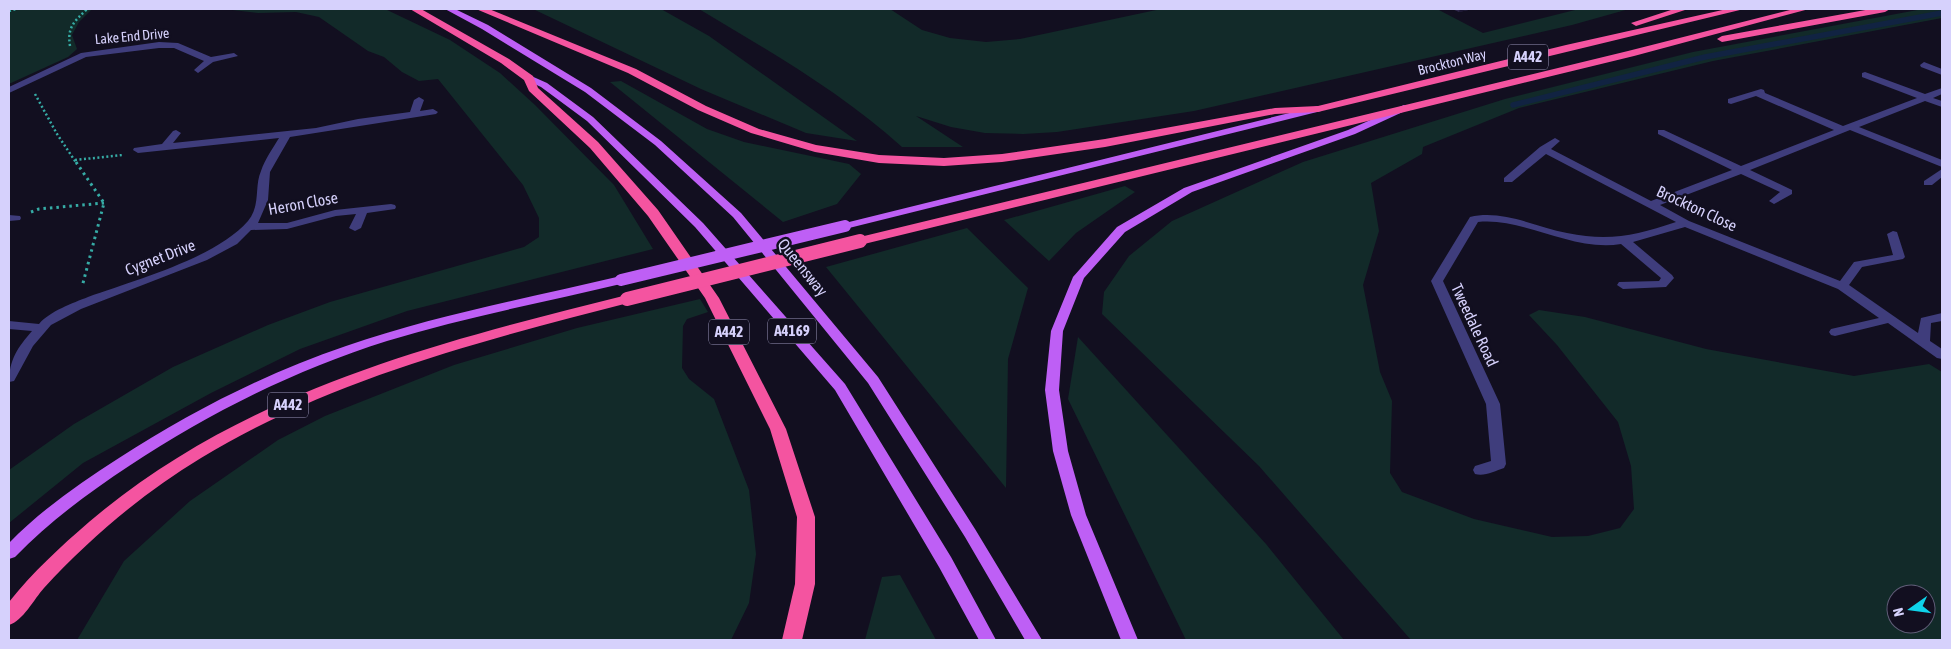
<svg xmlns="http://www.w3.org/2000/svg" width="1951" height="649" font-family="'Asap Condensed',sans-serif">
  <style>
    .green { fill: #122a29; fill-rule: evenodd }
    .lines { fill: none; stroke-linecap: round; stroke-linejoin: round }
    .stream { stroke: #112342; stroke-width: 5.5 }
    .path-far1 { stroke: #36aba5; stroke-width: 2.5; stroke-dasharray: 2 2.5; stroke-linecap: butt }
    .path { stroke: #36aba5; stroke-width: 3; stroke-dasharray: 2.5 4; stroke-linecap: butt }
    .minor { fill: #3f3d7c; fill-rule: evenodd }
    .major { fill: #be5ff5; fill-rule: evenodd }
    .highway { fill: #f454a0; fill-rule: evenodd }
    .major-bridge { stroke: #be5ff5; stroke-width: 12 }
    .highway-bridge { stroke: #f454a0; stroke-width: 14 }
    .wall { fill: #30294d }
    .shaded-wall { fill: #1c1733 }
    .labels { text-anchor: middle; stroke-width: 5; stroke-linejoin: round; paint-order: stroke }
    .far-street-label { font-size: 14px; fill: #d6d1fc; stroke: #120f20 }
    .shield { fill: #120f20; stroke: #9b97ba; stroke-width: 1 }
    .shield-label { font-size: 15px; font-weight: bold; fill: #d6d1fc }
    .street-label { font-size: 16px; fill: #d6d1fc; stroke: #120f20 }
  </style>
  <rect width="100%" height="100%" fill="#120f20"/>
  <!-- green -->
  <g class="green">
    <polygon points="9,9 92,9 79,22 72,35 77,49 68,57 11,83 9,83"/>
    <polygon points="224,9 385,9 450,40 500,73 535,105 614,185 653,249 407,311 300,349 211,393 83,463 9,523 9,470 74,424 173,367 268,325 330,302 524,247 539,237 539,218 523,185 438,79 419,81 402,72 384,57 368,51 319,17 296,12 258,13"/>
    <polygon points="533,9 661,9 709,36 857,141 806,133 701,89"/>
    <path d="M699,9H890L922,30L950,38L986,42L1020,39L1161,9H1437L1483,33L1579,9H1629L1572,25L1194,111L1057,132L1023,134L985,133L951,127L916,116L963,147H902C841,92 769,51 699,9Z"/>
    <path d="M1923,9H1942V18L1713,61L1519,108L1423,147L1422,154L1371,183L1379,231L1363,285L1380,372L1392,401L1390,473L1402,492L1474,519L1552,537L1588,536L1620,528L1634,509L1631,466L1618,422L1557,345L1529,315L1539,310L1585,317L1706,349L1854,376L1929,364L1942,372V640H1411L1259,466L1102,314L1104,292L1129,256L1172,221L1303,162L1505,99L1693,52ZM1896,594H1926V624H1896Z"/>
    <polygon points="621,81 707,129 744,142 849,164 861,174 837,204 783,222 610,82"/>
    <polygon points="1125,186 1135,192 1076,233 1049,261 1004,220"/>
    <polygon points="967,228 1028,288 1008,359 1006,488 826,267"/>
    <polygon points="700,299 708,312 687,319 683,326 682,368 689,379 714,399 749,490 756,554 749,603 731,640 77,640 124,561 190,501 278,440 325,416 454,365 577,328"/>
    <polygon points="1078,337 1266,544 1344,640 1186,640 1068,399"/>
    <polygon points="900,575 936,640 865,640 882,577"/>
  </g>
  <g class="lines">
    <!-- stream -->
    <polyline class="stream" points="1513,105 1705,57 1942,13"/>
    <!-- path-far1 -->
    <g class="path-far1">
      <polyline points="9,11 16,9"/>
      <path d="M70,46C67,27 74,22 87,9"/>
      <polyline points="35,94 57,134 77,164"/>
      <polyline points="75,160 123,155"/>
    </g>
    <!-- path -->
    <g class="path">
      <polyline points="76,162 104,203 82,287"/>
      <polyline points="31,212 39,209 104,203"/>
    </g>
    <!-- minor -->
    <g class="minor">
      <polygon points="159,42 178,43 211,57 234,53 238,56 213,62 198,73 194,70 204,61 174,48 159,48 86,57 9,93 9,87 81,53"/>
      <polygon points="1924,62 1942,69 1942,75 1921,67 1920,65"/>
      <path d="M1865,72L1925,94L1942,88V94L1933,98L1942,101V107L1925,101L1859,127L1942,160V167L1850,130L1750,170L1792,190V194L1774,204L1769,201L1780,192L1741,174L1660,205L1689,221L1840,281L1854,262L1893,255L1887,234L1893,231L1897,232L1905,257L1903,259L1862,267L1849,285L1918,333L1921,318L1942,313V321L1931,323L1930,341L1942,349V359L1937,358L1888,323L1835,336L1831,335L1829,332L1831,329L1879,318L1838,289L1685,227L1633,242L1672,275L1674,278L1666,287L1623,289L1617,285L1619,282L1659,281L1661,278L1621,244C1572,252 1523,217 1478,222L1443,281L1500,404L1506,464L1504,468C1495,471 1484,477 1475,474L1473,470L1475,466L1491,461L1486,404L1431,281L1470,217C1502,209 1536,227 1567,233C1610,242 1636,235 1676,222L1546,154L1512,182H1504V178L1540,147L1555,138L1560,141L1551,149L1651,201L1732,170L1658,134V130H1664L1741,166L1834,130L1756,96L1731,104L1728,103V99L1761,89L1764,90L1765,93L1843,126L1917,98L1862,77V73Z"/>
      <path d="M419,97L424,100L420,111L433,109L438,112L436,114L290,137L270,172L268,200L258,223H287L335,210L391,204L395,205L396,207L395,209L367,213L361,228L355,231L349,228L356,214L336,216L287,229L251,230L237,244L207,260L81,309L51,325L33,346L14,381L9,382C9,360 18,347 32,331L9,329V321L39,324C50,311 73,303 88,297C135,280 216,258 248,221C261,205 254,187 261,171C265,159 273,148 279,138L138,153L133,150L134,148L162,144L173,131L176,130L181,133L173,143L316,128L358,119L410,112L414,100Z"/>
      <polygon points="1942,169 1942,177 1932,185 1924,185 1924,181"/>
      <polygon points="9,215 20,216 21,218 20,220 9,221"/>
    </g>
    <!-- major -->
    <g class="major">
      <polygon points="445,9 455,9 488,25 591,88 661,141 741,213 878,377 975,529 1042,640 1025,640 965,537 868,383 733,217 655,145 585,92 482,29"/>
      <polygon points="529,75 547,83 593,117 703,223 845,384 951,557 996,640 979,640 939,567 835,390 695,227 587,121 541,87 526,80 526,76"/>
      <polygon points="1404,105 1409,108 1407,110 1355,134 1192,192 1125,232 1084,278 1063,331 1059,390 1068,451 1086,515 1138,640 1121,640 1071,515 1053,451 1045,390 1051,331 1073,277 1117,227 1184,188 1348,130"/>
      <polygon points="1318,106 1321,107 1321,111 845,229 839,226 841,224"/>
      <path d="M621,276L625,277L627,280L625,283C546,302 465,317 387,341C295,370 209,413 129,466C88,493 49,522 15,557L9,559V543C41,510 80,483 119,458C190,412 266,373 346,346C436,315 529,298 621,276Z"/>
    </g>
    <!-- highway -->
    <g class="highway">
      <polygon points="410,9 421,9 509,59 533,76 538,88 598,142 658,210 719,298 786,429 815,517 815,584 802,640 782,640 795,584 797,517 770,429 705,298 648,216 590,148 529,91 524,80 501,63"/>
      <polygon points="476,9 489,9 636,69 706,106 759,129 816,145 879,155 944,158 1002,154 1105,139 1275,108 1318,106 1566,45 1727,9 1744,9 1318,112 1275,114 1105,147 1002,162 944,166 879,163 815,152 751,133 698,110 628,73"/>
      <polygon points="1674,9 1688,9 1636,26 1631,23"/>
      <polygon points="1794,9 1809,9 1634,56 860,245 853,241 860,237 1628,51"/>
      <polygon points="1871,9 1890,9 1885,12 1722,42 1717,39 1722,36"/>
      <path d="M627,295L634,299L632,302C484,340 333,378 201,458C143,493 90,538 44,588C34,599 23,621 9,625V602C33,572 60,547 89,522C243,391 435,343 627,295Z"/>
    </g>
    <!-- major-bridge -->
    <polyline class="major-bridge" points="621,280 845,226"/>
    <!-- highway-bridge -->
    <polyline class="highway-bridge" points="627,299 860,241"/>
  </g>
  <!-- wall -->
  <polygon class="wall" points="1452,9 1473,9 1459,12"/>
  <!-- shaded-wall -->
  <polygon class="shaded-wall" points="1460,9 1473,9 1459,12"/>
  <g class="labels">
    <!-- far-street labels -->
    <g class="far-street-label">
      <text transform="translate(132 36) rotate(-5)" y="5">Lake End Drive</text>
      <text transform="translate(1452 62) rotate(-14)" y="5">Brockton Way</text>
    </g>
    <!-- shield labels -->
    <g class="shield">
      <rect x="1508" y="44.5" width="40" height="25" rx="4"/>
      <rect x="768" y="318.5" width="48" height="25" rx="4"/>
      <rect x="709" y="319.5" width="40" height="25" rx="4"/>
      <rect x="268" y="392.5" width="40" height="25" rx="4"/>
    </g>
    <g class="shield-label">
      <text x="1528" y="62">A442</text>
      <text x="792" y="336">A4169</text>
      <text x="729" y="337">A442</text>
      <text x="288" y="410">A442</text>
    </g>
    <!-- street labels -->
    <g class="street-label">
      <text transform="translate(303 203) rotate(-10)" y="6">Heron Close</text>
      <text transform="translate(1697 208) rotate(25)" y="6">Brockton Close</text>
      <text transform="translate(160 257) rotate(-21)" y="6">Cygnet Drive</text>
      <text transform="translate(803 267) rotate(51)" y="6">Queensway</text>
      <text transform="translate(1475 325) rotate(65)" y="6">Tweedale Road</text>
    </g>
  </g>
  <!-- border -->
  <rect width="1951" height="649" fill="none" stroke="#d6d1fc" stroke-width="20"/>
  <!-- north arrow -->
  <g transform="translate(1911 609) rotate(256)"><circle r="24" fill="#120f20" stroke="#605d78"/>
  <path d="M0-4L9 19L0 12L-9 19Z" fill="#0fd3ea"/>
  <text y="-8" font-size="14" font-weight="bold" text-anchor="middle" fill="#d6d1fc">N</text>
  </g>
</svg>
